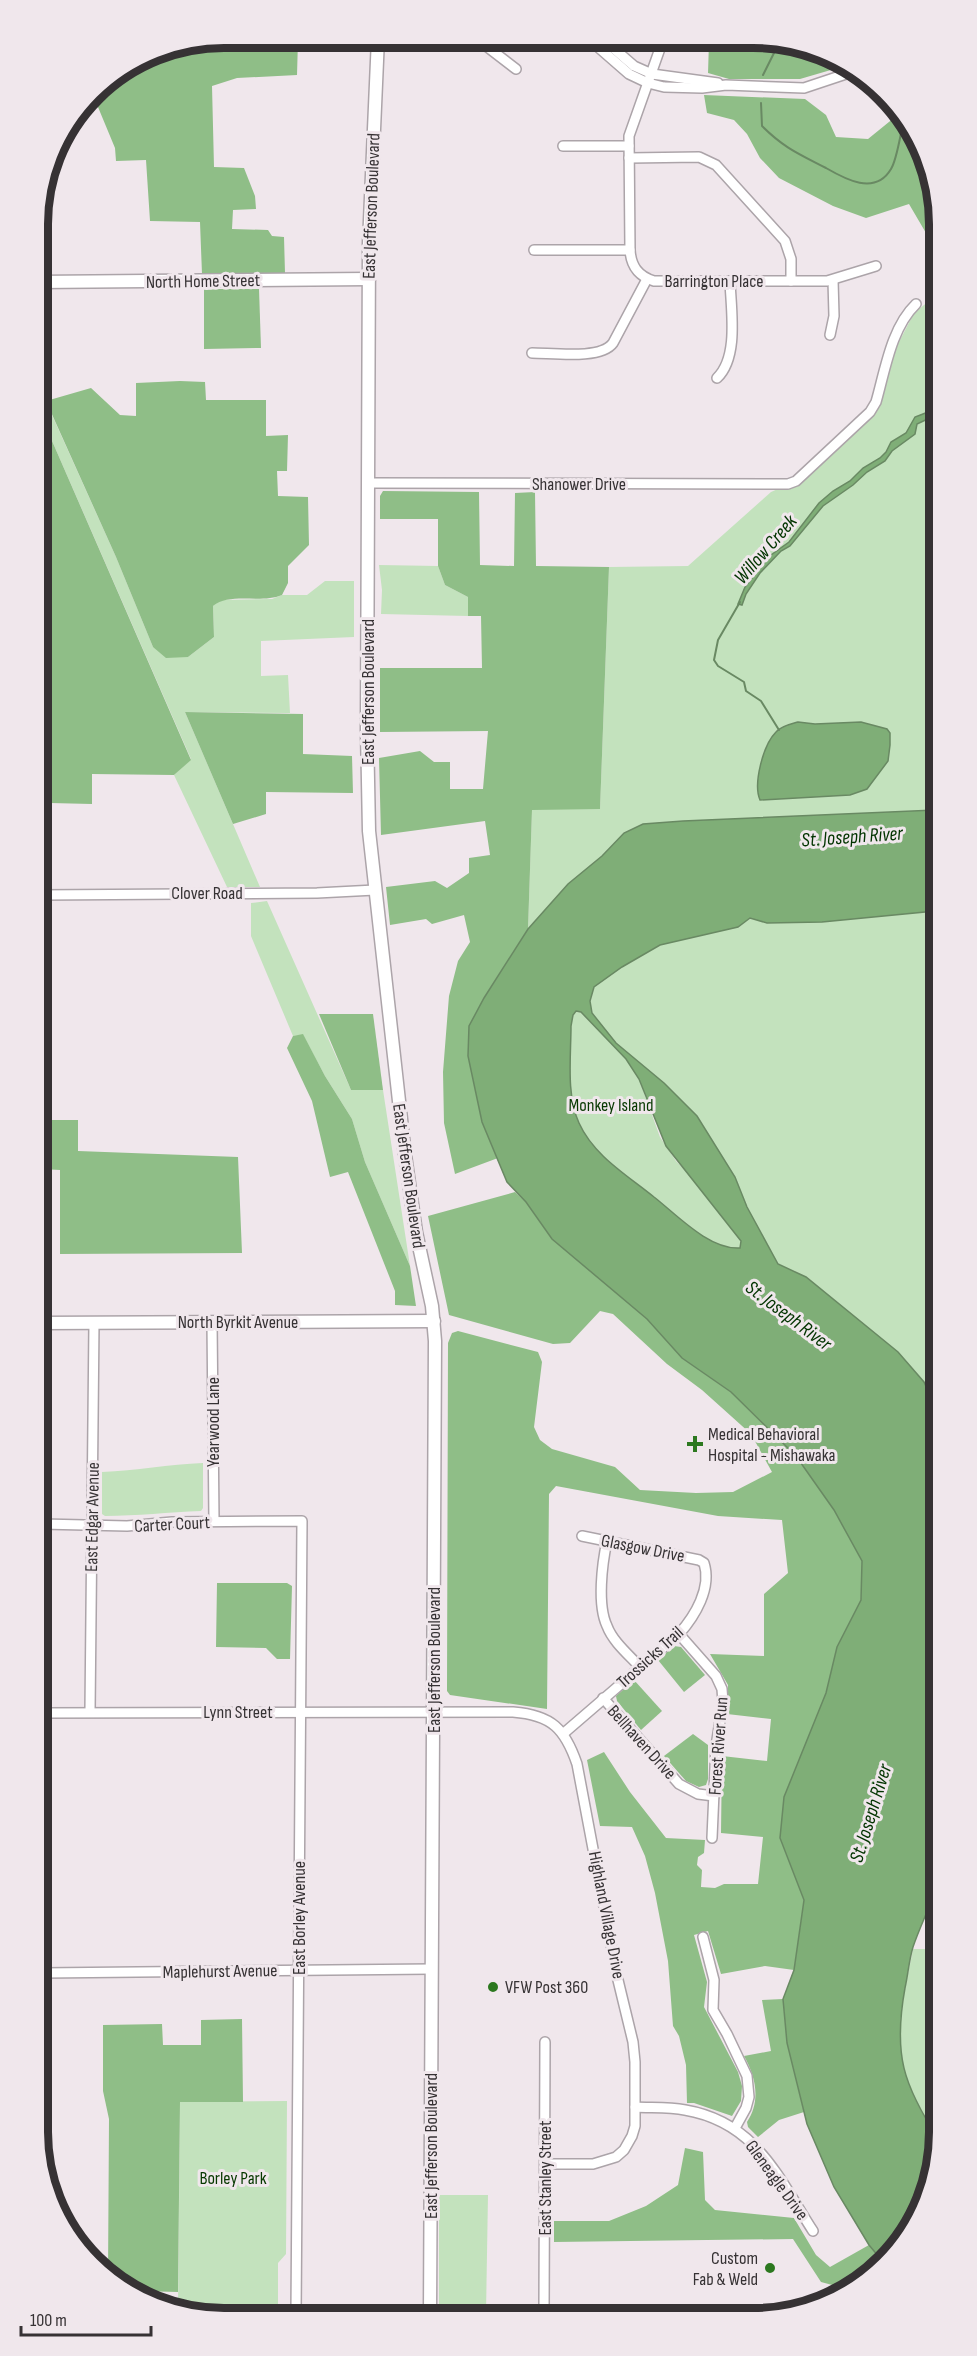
<svg xmlns="http://www.w3.org/2000/svg" width="977" height="2356" font-family="'Sofia Sans Condensed',sans-serif">
  <style>
    .green { fill: #c3e2bd }
    .forest { fill: #8fbe87 }
    .water { fill: #7fae77; stroke: #698963; stroke-width: 1.5; fill-rule: evenodd }
    .lines { fill: none; stroke-linecap: round; stroke-linejoin: round }
    .stream { stroke: #698963; stroke-width: 2 }
    .street-casing { stroke: #aca4a9; stroke-width: 12 }
    .secondary-casing { stroke: #aca4a9; stroke-width: 15 }
    .street { stroke: #fff; stroke-width: 9 }
    .secondary { stroke: #fff; stroke-width: 12 }
    .poi-dot { fill: #2c781f; stroke: #f0e7ec; stroke-width: 2 }
    .labels { text-anchor: middle; stroke-width: 6; stroke-linejoin: round; paint-order: stroke }
    .street-label { font-size: 18px; fill: #363234; stroke: #f0e7ec }
    .park-label { font-size: 18px; fill: #073900; stroke: #f0e7ec }
    .poi-label { font-size: 18px; fill: #363234; stroke: #f0e7ec; text-anchor: start }
    .water-label { font-size: 20px; font-style: italic; fill: #023400; stroke: #f0e7ec }
    .rim { fill: none; stroke: #363234; stroke-width: 8 }
  </style>
  <rect width="100%" height="100%" fill="#f0e7ec"/>
  <!-- green -->
  <g class="green">
    <polygon points="934,297 935,810 683,821 624,833 602,856 568,884 528,929 532,809 600,809 609,567 688,566 771,492 796,481 866,417 887,365 914,313"/>
    <polygon points="38,384 116,557 153,647 188,657 214,637 213,606 220,600 272,599 282,595 307,595 325,581 354,581 354,637 261,641 261,676 288,675 290,713 185,712 260,887 227,887 174,775 191,759 39,411"/>
    <polygon points="379,565 438,566 445,585 468,597 468,616 381,614 382,590"/>
    <polygon points="267,901 351,1090 383,1090 410,1266 365,1162 352,1119 325,1076 303,1035 293,1036 251,936 251,903"/>
    <polygon points="935,911 937,1411 924,1382 898,1352 778,1264 747,1207 735,1177 697,1116 664,1083 616,1043 592,1013 590,1001 593,987 622,967 660,945 738,927 750,918 767,923 822,922"/>
    <path d="M576,1011L581,1012L626,1059L639,1079L660,1137L676,1161L688,1173L741,1241L740,1248C709,1250 676,1215 654,1197C627,1175 594,1156 579,1123C566,1095 571,1056 571,1026L573,1015Z"/>
    <path d="M203,1463V1508L201,1511C169,1512 137,1516 105,1516L102,1514V1472C136,1471 169,1464 203,1463Z"/>
    <path d="M913,1949H939V2140C927,2120 913,2101 906,2078C892,2036 905,1991 913,1949Z"/>
    <polygon points="287,2101 286,2254 278,2263 278,2305 286,2315 188,2315 178,2310 180,2102"/>
    <polygon points="439,2195 488,2195 486,2314 439,2314"/>
  </g>
  <!-- forest -->
  <g class="forest">
    <path d="M224,38H297L298,40L297,75L237,78L212,86L214,167L244,168L255,196L256,209L233,210L232,229L268,230L272,236L284,237L285,273L202,274L200,222L150,221L146,160L116,161L115,148L93,95C103,81 138,57 154,51C171,45 192,48 210,48V40Z"/>
    <polygon points="709,41 789,41 841,67 800,79 729,79 708,73"/>
    <polygon points="704,95 805,99 826,115 836,137 868,139 900,113 914,131 933,176 933,245 909,204 866,218 833,206 779,178 760,158 747,134 734,120 707,113"/>
    <polygon points="204,289 259,289 261,348 204,349"/>
    <path d="M180,381L205,382L206,400H266V436L288,435L287,471H277L278,496L308,497L309,545L288,566V583L282,595C261,604 230,592 213,606L214,637L188,657L166,658L153,647L116,557L46,401L91,388L120,415L136,416V383Z"/>
    <polygon points="39,411 191,760 174,775 92,774 92,804 50,803 50,768 40,768"/>
    <polygon points="383,491 479,492 480,565 514,566 515,493 535,492 536,566 609,567 600,809 532,810 528,929 484,998 468,1056 482,1122 498,1158 455,1174 444,1123 443,1072 449,996 458,961 470,942 464,915 432,924 426,919 390,925 386,887 435,881 447,888 469,873 469,858 490,855 485,821 381,835 379,758 420,751 434,762 450,762 450,789 483,789 488,731 380,732 380,668 482,668 481,616 468,616 468,597 445,585 438,566 438,519 380,519 380,496"/>
    <polygon points="185,712 303,714 303,754 352,756 353,793 266,792 266,814 233,824"/>
    <polygon points="319,1014 373,1014 383,1090 351,1090"/>
    <polygon points="303,1034 325,1076 352,1119 365,1162 410,1266 416,1306 395,1305 395,1291 348,1172 330,1177 312,1101 287,1048 293,1036"/>
    <polygon points="41,1120 78,1120 78,1151 238,1157 242,1253 60,1254 60,1170 41,1169"/>
    <polygon points="515,1192 526,1202 552,1239 647,1319 682,1358 731,1392 796,1456 834,1510 862,1561 861,1600 837,1647 826,1693 780,1838 804,1900 794,1970 765,1966 721,1974 708,1931 694,1935 707,1982 704,2007 738,2072 742,2086 741,2101 732,2116 694,2103 687,2103 686,2065 679,2036 673,2026 668,1961 655,1893 645,1856 632,1827 600,1826 587,1760 604,1752 630,1792 666,1838 705,1840 704,1853 698,1857 697,1865 702,1870 701,1887 715,1888 724,1884 758,1884 763,1837 721,1833 722,1756 767,1761 771,1719 727,1714 728,1685 710,1654 764,1656 764,1594 788,1573 782,1520 718,1516 556,1486 549,1494 547,1709 450,1695 447,1691 448,1343 452,1333 458,1331 538,1352 542,1362 534,1427 540,1440 552,1449 615,1467 640,1490 696,1493 733,1492 772,1472 751,1434 702,1390 667,1364 613,1314 600,1311 570,1343 553,1344 449,1315 428,1216"/>
    <polygon points="217,1583 287,1583 292,1586 290,1659 277,1659 266,1648 216,1647"/>
    <polygon points="674,1646 681,1647 705,1675 684,1692 658,1660"/>
    <polygon points="634,1680 662,1711 641,1730 617,1701 616,1696"/>
    <polygon points="693,1734 708,1745 708,1779 706,1785 699,1787 686,1781 664,1756"/>
    <path d="M783,1999L787,2043L804,2112L779,2120L758,2137L748,2127L747,2122C761,2101 756,2077 744,2056L771,2051L762,2000Z"/>
    <polygon points="242,2019 243,2102 180,2102 178,2292 140,2291 108,2276 109,2119 103,2091 103,2025 162,2024 163,2045 201,2045 201,2020"/>
    <polygon points="685,2148 703,2152 705,2200 715,2210 794,2218 816,2255 830,2267 869,2245 884,2263 851,2290 821,2282 793,2239 554,2242 554,2221 609,2221 646,2206 678,2185"/>
  </g>
  <!-- water -->
  <g class="water">
    <polygon points="934,407 934,416 917,424 915,434 892,451 885,461 867,472 853,485 823,506 790,546 781,551 760,573 746,594 742,605 738,604 745,587 757,571 771,555 789,542 819,503 833,491 850,481 863,468 880,458 886,452 891,442 906,433 915,417 928,412"/>
    <path d="M798,722L815,724L861,722L887,729L890,733V745L888,761L867,789L850,795L760,800C753,784 763,745 776,732C781,726 791,724 798,722Z"/>
    <path d="M935,810V911L822,922L767,923L750,918L738,927L660,945L622,967L594,987L590,1001L592,1013L616,1043L664,1083L697,1116L735,1177L747,1207L778,1264L806,1277L898,1352L924,1382L937,1411L938,1883C931,1905 920,1926 913,1947C909,1960 908,1975 905,1988C893,2054 903,2085 939,2140V2144L925,2203L893,2255L884,2263L869,2245L834,2187L807,2124L787,2043L783,1999L794,1970L804,1900L780,1838L784,1797L826,1693L837,1647L861,1600L862,1561L834,1510L796,1456L731,1392L682,1358L647,1319L552,1239L526,1202L507,1182L482,1122L468,1056L469,1026L484,998L528,929L568,884L602,856L624,833L643,824L683,821ZM576,1011L581,1012L626,1059L639,1079L666,1146L741,1241L740,1248C709,1250 676,1214 654,1197C627,1175 594,1156 579,1123C566,1095 571,1056 571,1026L573,1015Z"/>
  </g>
  <g class="lines">
    <!-- stream -->
    <g class="stream">
      <polyline points="763,75 780,41"/>
      <path d="M761,103L762,126C784,148 799,154 826,168C845,179 875,196 891,169C897,159 900,136 903,124H909"/>
      <polyline points="740,602 718,640 714,660 718,666 744,682 746,691 761,701 779,730"/>
    </g>
    <!-- street casing -->
    <g class="street-casing">
      <g id="street">
        <polyline points="477,39 516,69"/>
        <polyline points="590,40 629,74 648,83 664,87 702,88 726,85 804,88 852,72"/>
        <polyline points="604,40 634,66 652,74 718,83"/>
        <path d="M663,40L629,136L630,250C631,266 638,276 654,281H827L876,266"/>
        <polyline points="563,146 629,146"/>
        <polyline points="629,158 699,157 716,165 785,241 791,259 791,281"/>
        <polyline points="534,250 630,250"/>
        <polyline points="830,335 834,316 833,280"/>
        <path d="M532,353C552,353 601,360 613,343L647,279"/>
        <path d="M717,378C739,357 731,310 730,281"/>
        <path d="M369,483L788,484L796,481L870,412L876,402C885,371 891,328 916,304"/>
        <polyline points="40,895 317,893 375,890"/>
        <polyline points="212,1322 214,1521"/>
        <polyline points="42,1524 127,1526 172,1522 302,1521 296,2314"/>
        <path d="M607,1541C602,1564 597,1605 607,1626C613,1642 629,1655 640,1667"/>
        <polyline points="679,1634 716,1676 722,1689 723,1702 716,1746 712,1838"/>
        <polyline points="603,1698 679,1784 698,1794 714,1796"/>
        <polyline points="90,1712 94,1322"/>
        <path d="M42,1713L513,1712C552,1715 565,1729 577,1764L617,1976L633,2042L635,2062V2126L632,2136L624,2150L616,2157L593,2164H545"/>
        <path d="M564,1733L679,1634C695,1616 712,1588 704,1563L699,1560L582,1536"/>
        <polyline points="703,1937 714,1980 713,2010 727,2034 747,2076 749,2097 746,2108 735,2128"/>
        <polyline points="43,1973 432,1969"/>
        <path d="M635,2107C651,2108 669,2107 685,2110C756,2122 778,2177 813,2231"/>
        <polyline points="544,2313 545,2042"/>
      </g>
    </g>
    <!-- secondary casing -->
    <g class="secondary-casing">
      <g id="secondary">
        <polyline points="378,38 369,243 367,731 369,831 405,1155 416,1232 432,1306 435,1341 430,2314"/>
        <polyline points="38,282 369,279"/>
        <polyline points="41,1323 434,1321"/>
      </g>
    </g>
    <!-- street -->
    <use href="#street" class="street"/>
    <!-- secondary -->
    <use href="#secondary" class="secondary"/>
  </g>
  <!-- markers -->
  <g class="poi-dot">
    <path d="M692 1435h6v6h6v6h-6v6h-6v-6h-6v-6h6z"/>
    <circle cx="493" cy="1987" r="6"/>
    <circle cx="770" cy="2268" r="6"/>
  </g>
  <g class="labels">
    <!-- street labels -->
    <g class="street-label">
      <text transform="translate(371 206) rotate(-88)" y="6">East Jefferson Boulevard</text>
      <text transform="translate(203 281) rotate(-1)" y="6">North Home Street</text>
      <text x="714" y="287">Barrington Place</text>
      <text x="579" y="490">Shanower Drive</text>
      <text transform="translate(368 692) rotate(-90)" y="6">East Jefferson Boulevard</text>
      <text x="207" y="899">Clover Road</text>
      <text transform="translate(409 1176) rotate(82)" y="6">East Jefferson Boulevard</text>
      <text x="238" y="1328">North Byrkit Avenue</text>
      <text transform="translate(213 1422) rotate(-90)" y="6">Yearwood Lane</text>
      <text transform="translate(92 1517) rotate(-89)" y="6">East Edgar Avenue</text>
      <text transform="translate(172 1524) rotate(-3)" y="6">Carter Court</text>
      <text transform="translate(643 1548) rotate(11)" y="6">Glasgow Drive</text>
      <text transform="translate(650 1657) rotate(-42)" y="6">Trossicks Trail</text>
      <text transform="translate(434 1660) rotate(-90)" y="6">East Jefferson Boulevard</text>
      <text x="238" y="1718">Lynn Street</text>
      <text transform="translate(642 1742) rotate(48)" y="6">Bellhaven Drive</text>
      <text transform="translate(718 1746) rotate(-86)" y="6">Forest River Run</text>
      <text transform="translate(607 1915) rotate(79)" y="6">Highland Village Drive</text>
      <text transform="translate(299 1918) rotate(-90)" y="6">East Borley Avenue</text>
      <text transform="translate(220 1971) rotate(-1)" y="6">Maplehurst Avenue</text>
      <text transform="translate(431 2146) rotate(-90)" y="6">East Jefferson Boulevard</text>
      <text transform="translate(545 2178) rotate(-90)" y="6">East Stanley Street</text>
      <text transform="translate(777 2180) rotate(54)" y="6">Gleneagle Drive</text>
    </g>
    <!-- park labels -->
    <g class="park-label">
      <text x="611" y="1111">Monkey Island</text>
      <text x="233" y="2184">Borley Park</text>
    </g>
    <!-- poi labels -->
    <g class="poi-label">
      <text x="708" y="1440">Medical Behavioral<tspan x="708" dy="21">Hospital - Mishawaka</tspan></text>
      <text x="505" y="1993">VFW Post 360</text>
      <text x="758" y="2264" text-anchor="end">Custom<tspan x="758" dy="21">Fab &amp; Weld</tspan></text>
    </g>
    <!-- water labels -->
    <g class="water-label">
      <text transform="translate(765 549) rotate(-49)" y="7">Willow Creek</text>
      <text transform="translate(852 836) rotate(-4)" y="7">St. Joseph River</text>
      <text transform="translate(789 1315) rotate(37)" y="7">St. Joseph River</text>
      <text transform="translate(870 1813) rotate(-73)" y="7">St. Joseph River</text>
    </g>
  </g>
  <!-- crop -->
  <path d="M0 0H977V2356H0ZM224 48H753A176 176 0 0 1 929 224V2132A176 176 0 0 1 753 2308H224A176 176 0 0 1 48 2132V224A176 176 0 0 1 224 48Z" fill="#f0e7ec" fill-rule="evenodd"/>
  <path class="rim" d="M224 48H753A176 176 0 0 1 929 224V2132A176 176 0 0 1 753 2308H224A176 176 0 0 1 48 2132V224A176 176 0 0 1 224 48Z"/>
  <!-- scale -->
  <path d="M21 2326v9h130v-9" fill="none" stroke="#363234" stroke-width="3"/>
  <text x="30" y="2326" font-size="18" fill="#363234" stroke="#f0e7ec" stroke-width="4.5" paint-order="stroke">100 m</text>
</svg>
